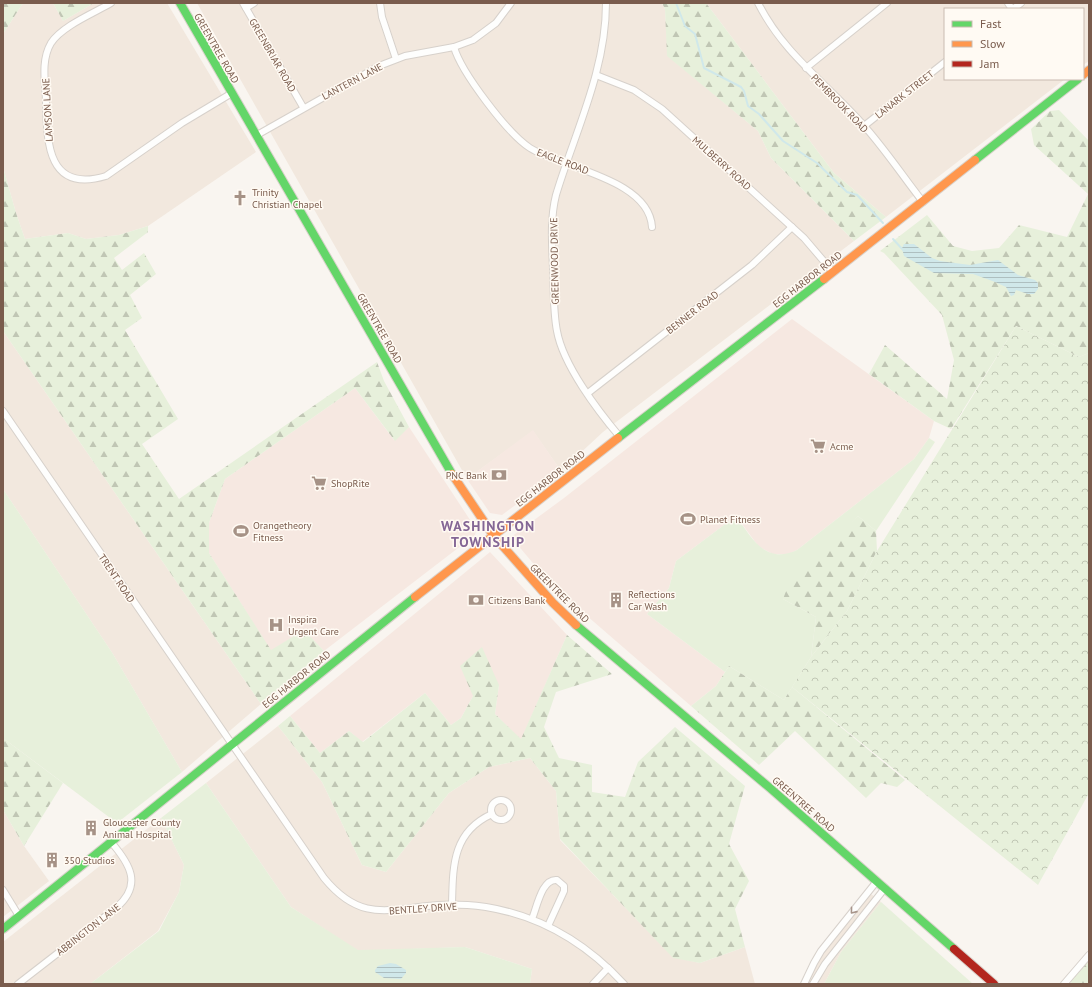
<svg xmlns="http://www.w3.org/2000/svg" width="1092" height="987" font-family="'PT Sans',sans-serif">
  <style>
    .residential { fill: #f2e8de }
    .commercial { fill: #f6e8e1 }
    .grass { fill: #e7f0db }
    .forest { fill: url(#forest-firs) }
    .park { fill: url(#park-crowns) }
    .water { fill: url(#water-rules) }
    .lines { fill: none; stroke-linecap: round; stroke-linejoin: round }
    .stream { stroke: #d0e8ea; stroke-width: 2 }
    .street-casing { stroke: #d7d1cb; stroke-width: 8 }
    .fast-casing { stroke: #d9d2cb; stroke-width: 10 }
    .slow-casing { stroke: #d9d2cb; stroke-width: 10 }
    .jam-casing { stroke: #d9d2cb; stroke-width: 10 }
    .street { stroke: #fefefd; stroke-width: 6 }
    .fast { stroke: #63d668; stroke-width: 8 }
    .slow { stroke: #ff974d; stroke-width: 8 }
    .jam { stroke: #b3261e; stroke-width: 8 }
    .oneway { stroke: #a8958b }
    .labels { text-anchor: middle; stroke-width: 3; stroke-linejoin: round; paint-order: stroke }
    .street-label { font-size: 10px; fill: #7a5c4d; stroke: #fffaf3 }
    .poi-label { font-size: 10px; fill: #7a5c4d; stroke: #fffaf3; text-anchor: start }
    .district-label { font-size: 14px; font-weight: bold; letter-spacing: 1px; fill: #846695; stroke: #fffaf3 }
  </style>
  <defs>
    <pattern id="forest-firs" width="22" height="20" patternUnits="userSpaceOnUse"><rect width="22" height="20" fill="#e7f0db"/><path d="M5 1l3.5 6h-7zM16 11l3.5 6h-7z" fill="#c0c6b4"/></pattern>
    <pattern id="park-crowns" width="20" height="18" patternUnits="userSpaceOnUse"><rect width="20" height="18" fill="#e7f0db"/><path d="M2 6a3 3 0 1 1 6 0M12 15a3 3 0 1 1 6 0" fill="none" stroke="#c0c6b4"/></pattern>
    <pattern id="water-rules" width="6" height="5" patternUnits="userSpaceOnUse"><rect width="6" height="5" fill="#d0e8ea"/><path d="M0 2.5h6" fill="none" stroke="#aebfc0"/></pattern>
  </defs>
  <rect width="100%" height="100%" fill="#f9f5f0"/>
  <!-- residential -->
  <g class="residential">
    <polygon points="23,3 53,3 63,21 94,3 167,3 256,152 148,226 119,235 86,239 68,233 25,239 16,213 3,167 3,34"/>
    <polygon points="197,3 662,3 665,9 668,56 758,131 771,158 854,241 603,432 561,471 533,431 467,479"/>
    <polygon points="706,3 1089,3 1089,61 1083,65 1083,9 945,9 945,79 1065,79 886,217 834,173"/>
    <polygon points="3,331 261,704 182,772 113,654 3,489"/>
    <polygon points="278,726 322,782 362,865 386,872 449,793 489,767 530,758 556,791 560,840 673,957 700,963 745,947 755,984 530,984 532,969 465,947 358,951 291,907 206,783"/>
    <polygon points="3,810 24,846 49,881 3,917"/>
    <polygon points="161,818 184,865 179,892 158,931 90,984 3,984 3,942"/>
    <polygon points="866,890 881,902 841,952 824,984 801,984 814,955"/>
  </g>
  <!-- commercial -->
  <g class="commercial">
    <polygon points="792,319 934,421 929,438 914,459 797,550 789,554 773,554 759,547 736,516 676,561 669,588 647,614 725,672 716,686 691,706 564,596 532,562 511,537 564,498"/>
    <polygon points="355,388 394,440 409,427 476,529 475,535 324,651 304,630 271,651 209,553 209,523 225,479"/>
    <polygon points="533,430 561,471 502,515 490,513 467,479"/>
    <polygon points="490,552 567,635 521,740 495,714 499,685 473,696 461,718 451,725 425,693 362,742 349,731 320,753 290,716"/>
  </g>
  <!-- grass -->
  <g class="grass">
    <path d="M929,438L935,442L876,531L858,516L783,599L816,617L811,657L784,700L729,666L725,672L647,614L669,588L676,561L736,516C752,538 765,565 797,550L914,459Z"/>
    <polygon points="3,489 113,654 182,772 117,823 3,738"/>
    <polygon points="206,783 291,907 358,950 465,947 532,969 530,984 90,984 159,931 179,892 184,865 161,818"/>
    <polygon points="881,902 973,984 824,984 841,952"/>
  </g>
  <!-- forest -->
  <g class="forest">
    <polygon points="3,3 23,3 3,34"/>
    <polygon points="53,3 94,3 63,21"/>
    <polygon points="662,3 706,3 834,173 886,217 854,241 771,158 758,131 667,56 665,9"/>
    <polygon points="1059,110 1089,141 1089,353 1079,357 1016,326 951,429 934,421 869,374 885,345 947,399 954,360 942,315 884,253 880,251 927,215 953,246 972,251 999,248 1019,225 1067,237 1088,194 1034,145 1031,129 1050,111"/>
    <polygon points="3,167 16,213 25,239 68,233 86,239 119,235 148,226 148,232 114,258 122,270 144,253 156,274 130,295 142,318 125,330 178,419 142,444 179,499 377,362 384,381 409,427 395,441 355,388 225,479 209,523 209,553 271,650 304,630 324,651 261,704 3,331"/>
    <polygon points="858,516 876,531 877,551 847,611 811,657 816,617 783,599 790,581"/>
    <polygon points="567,635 612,674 556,692 544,727 559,758 592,765 592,792 625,797 638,762 675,727 745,786 729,844 749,881 735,909 745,947 700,963 673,958 560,839 556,791 530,758 489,767 449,793 386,872 362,865 322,782 278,726 290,716 320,753 349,731 363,742 425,693 451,725 461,718 473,696 460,666 482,647 499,685 495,714 521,739"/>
    <polygon points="729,666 784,700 792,687 905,780 897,787 881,783 866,798 795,731 759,765 691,706 716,686"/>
    <polygon points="3,738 63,783 24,846 3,810"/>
    <polygon points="1089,961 1089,984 1073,984 1069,981"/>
  </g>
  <!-- park -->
  <polygon class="park" points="1016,326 1079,357 1089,353 1089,793 1038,885 792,687 811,657 847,611 877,551"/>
  <!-- water -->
  <g class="water">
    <polygon points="904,244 914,244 932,258 940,261 970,265 998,260 1018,275 1035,280 1038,283 1038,289 1034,294 1028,294 1016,290 1014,295 1011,296 1006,287 995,282 973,274 934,273 904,256 902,248"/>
    <polygon points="390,963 396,964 406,970 406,973 401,979 384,978 375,972 375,970 378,966"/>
  </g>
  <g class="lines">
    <!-- stream -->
    <g class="stream">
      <polyline points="676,3 685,26 695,34 704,68 741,87 744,91 748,106 759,114 783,141 817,163 847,192 857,195 883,223"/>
      <polyline points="893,239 904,251"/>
    </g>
    <!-- street casing -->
    <g class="street-casing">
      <g id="street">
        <path d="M111,3C94,13 62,26 51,43C41,60 45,81 46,100C47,140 46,194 106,176L182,123L232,93"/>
        <polyline points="243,3 303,107"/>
        <polyline points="380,3 382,17 396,59"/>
        <path d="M606,3C606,71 575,132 556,195C550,219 552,244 553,268C554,288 553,311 557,331C563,365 598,411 620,437"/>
        <path d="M758,3C783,52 821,79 857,118C881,143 901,174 923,202"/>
        <polyline points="1008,3 1012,9"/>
        <polyline points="246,8 254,3"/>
        <polyline points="1013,9 1021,3"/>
        <path d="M454,47C461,72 508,134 530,148C562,168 649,179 652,227"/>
        <polyline points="806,68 887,3"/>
        <polyline points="596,75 634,90 662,109 804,238 833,272"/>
        <polyline points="864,126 945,62"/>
        <polyline points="257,135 379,66 405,56 454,47 473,40 496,23 511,3"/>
        <polyline points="588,393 752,265 792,227"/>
        <path d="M3,411L324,878C361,923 388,909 438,905C453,904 470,905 486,907C541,916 587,944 624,984"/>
        <circle cx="501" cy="810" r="10"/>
        <polyline points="3,890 19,916"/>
        <path d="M452,904C453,867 452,832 492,814"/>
        <path d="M532,919C537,907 542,878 557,880L564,886V891L548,926"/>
        <path d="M18,984L116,908C143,885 130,864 111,842"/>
        <polyline points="593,984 608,968"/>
        <polyline points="804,984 814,963 821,951 877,881"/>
        <polyline points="813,984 825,964 885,888"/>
        <polyline points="1064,984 1089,955"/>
      </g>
    </g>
    <!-- fast casing -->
    <g class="fast-casing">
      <g id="fast">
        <polyline points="180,3 452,474"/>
        <polyline points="975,160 1078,79"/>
        <polyline points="618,438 824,279"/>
        <polyline points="576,625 770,788 954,949"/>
        <polyline points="3,929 415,597"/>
      </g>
    </g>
    <!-- slow casing -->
    <g class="slow-casing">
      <g id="slow">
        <polyline points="1083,75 1089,70"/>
        <polyline points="824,279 975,160"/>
        <polyline points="452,474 493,535 553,603 576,625"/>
        <polyline points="415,597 618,438"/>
      </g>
    </g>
    <!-- jam casing -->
    <g class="jam-casing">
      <polyline id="jam" points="954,949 994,984"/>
    </g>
    <!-- street -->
    <use href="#street" class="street"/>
    <!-- fast -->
    <use href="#fast" class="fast"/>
    <!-- slow -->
    <use href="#slow" class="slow"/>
    <!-- jam -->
    <use href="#jam" class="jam"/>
  </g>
  <!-- one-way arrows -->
  <defs><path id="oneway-chevron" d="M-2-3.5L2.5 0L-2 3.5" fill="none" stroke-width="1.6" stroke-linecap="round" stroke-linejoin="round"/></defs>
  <use class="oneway" href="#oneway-chevron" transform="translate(853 911) rotate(129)"/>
  <!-- icons -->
  <defs>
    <g id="church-bare" transform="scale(1.2)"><path d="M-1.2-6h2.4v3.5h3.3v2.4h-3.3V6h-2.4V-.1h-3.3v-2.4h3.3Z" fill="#a69286" stroke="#fffaf3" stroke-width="2.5" paint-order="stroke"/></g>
    <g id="supermarket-bare" transform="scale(1.2)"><path d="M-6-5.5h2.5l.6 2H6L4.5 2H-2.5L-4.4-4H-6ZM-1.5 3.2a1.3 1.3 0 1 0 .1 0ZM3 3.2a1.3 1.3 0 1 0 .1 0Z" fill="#a69286" stroke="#fffaf3" stroke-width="2.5" paint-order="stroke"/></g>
    <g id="bank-bare" transform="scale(1.2)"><path d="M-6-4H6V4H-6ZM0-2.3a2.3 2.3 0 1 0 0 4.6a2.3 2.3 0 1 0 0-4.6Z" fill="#a69286" stroke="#fffaf3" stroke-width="2.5" paint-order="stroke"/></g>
    <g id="stadium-bare" transform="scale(1.2)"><path d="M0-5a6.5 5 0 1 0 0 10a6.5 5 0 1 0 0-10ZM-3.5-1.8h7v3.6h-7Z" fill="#a69286" stroke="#fffaf3" stroke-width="2.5" paint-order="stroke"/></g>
    <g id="building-bare" transform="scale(1.2)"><path d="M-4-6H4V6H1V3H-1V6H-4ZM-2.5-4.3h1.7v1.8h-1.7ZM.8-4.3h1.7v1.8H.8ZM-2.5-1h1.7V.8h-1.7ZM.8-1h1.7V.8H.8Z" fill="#a69286" stroke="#fffaf3" stroke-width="2.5" paint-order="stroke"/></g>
    <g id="hospital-bare" transform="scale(1.2)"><path d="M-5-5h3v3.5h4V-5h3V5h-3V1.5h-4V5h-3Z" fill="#a69286" stroke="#fffaf3" stroke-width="2.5" paint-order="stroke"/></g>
  </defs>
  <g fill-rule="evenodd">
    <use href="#church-bare" x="240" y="198"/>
    <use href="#supermarket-bare" x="818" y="446"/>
    <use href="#bank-bare" x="499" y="475"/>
    <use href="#supermarket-bare" x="319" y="483"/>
    <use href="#stadium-bare" x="688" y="519"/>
    <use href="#stadium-bare" x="241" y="531"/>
    <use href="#bank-bare" x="476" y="600"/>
    <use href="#building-bare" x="616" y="600"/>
    <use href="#hospital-bare" x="276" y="625"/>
    <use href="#building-bare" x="91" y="828"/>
    <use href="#building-bare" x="52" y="860"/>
  </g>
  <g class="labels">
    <!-- street labels -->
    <g class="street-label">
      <text transform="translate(217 48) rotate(60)" y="4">GREENTREE ROAD</text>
      <text transform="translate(273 55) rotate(60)" y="4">GREENBRIAR ROAD</text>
      <text transform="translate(352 81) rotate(-28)" y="4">LANTERN LANE</text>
      <text transform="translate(904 94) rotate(-38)" y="4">LANARK STREET</text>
      <text transform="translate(840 103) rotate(46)" y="4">PEMBROOK ROAD</text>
      <text transform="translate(47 110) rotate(-93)" y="4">LAMSON LANE</text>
      <text transform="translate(563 161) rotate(21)" y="4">EAGLE ROAD</text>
      <text transform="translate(722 163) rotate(42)" y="4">MULBERRY ROAD</text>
      <text transform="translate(554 261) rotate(-91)" y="4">GREENWOOD DRIVE</text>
      <text transform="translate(807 279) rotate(-38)" y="4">EGG HARBOR ROAD</text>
      <text transform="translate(692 312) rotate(-38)" y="4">BENNER ROAD</text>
      <text transform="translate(380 328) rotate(60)" y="4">GREENTREE ROAD</text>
      <text transform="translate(550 478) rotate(-38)" y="4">EGG HARBOR ROAD</text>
      <text transform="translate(117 578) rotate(56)" y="4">TRENT ROAD</text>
      <text transform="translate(560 593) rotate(45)" y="4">GREENTREE ROAD</text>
      <text transform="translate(296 679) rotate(-39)" y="4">EGG HARBOR ROAD</text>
      <text transform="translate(804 804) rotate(41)" y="4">GREENTREE ROAD</text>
      <text transform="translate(423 908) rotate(-4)" y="4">BENTLEY DRIVE</text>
      <text transform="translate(88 929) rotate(-38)" y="4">ABBINGTON LANE</text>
    </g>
    <!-- poi labels -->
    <g class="poi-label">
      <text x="252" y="196">Trinity<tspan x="252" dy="12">Christian Chapel</tspan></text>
      <text x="830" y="450">Acme</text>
      <text x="487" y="479" text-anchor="end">PNC Bank</text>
      <text x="331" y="487">ShopRite</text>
      <text x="700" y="523">Planet Fitness</text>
      <text x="253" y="529">Orangetheory<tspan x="253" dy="12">Fitness</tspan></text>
      <text x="628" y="598">Reflections<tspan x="628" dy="12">Car Wash</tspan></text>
      <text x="488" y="604">Citizens Bank</text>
      <text x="288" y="623">Inspira<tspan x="288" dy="12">Urgent Care</tspan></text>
      <text x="103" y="826">Gloucester County<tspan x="103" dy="12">Animal Hospital</tspan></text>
      <text x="64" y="864">350 Studios</text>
    </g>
    <!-- district labels -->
    <g class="district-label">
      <text x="488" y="531">WASHINGTON<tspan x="488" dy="16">TOWNSHIP</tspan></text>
    </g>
  </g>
  <!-- border -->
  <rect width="1092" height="987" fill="none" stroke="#7a5c4d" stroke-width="8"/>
  <!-- legend -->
  <rect x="944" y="8" width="140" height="72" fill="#fffaf3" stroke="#cabbb1"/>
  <rect x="952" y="21" width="20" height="6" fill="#63d668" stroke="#cabbb1"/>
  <text x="980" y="28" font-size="12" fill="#7a5c4d">Fast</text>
  <rect x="952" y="41" width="20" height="6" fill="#ff974d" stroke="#cabbb1"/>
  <text x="980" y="48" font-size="12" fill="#7a5c4d">Slow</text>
  <rect x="952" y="61" width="20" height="6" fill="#b3261e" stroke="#cabbb1"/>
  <text x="980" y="68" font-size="12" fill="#7a5c4d">Jam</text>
</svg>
